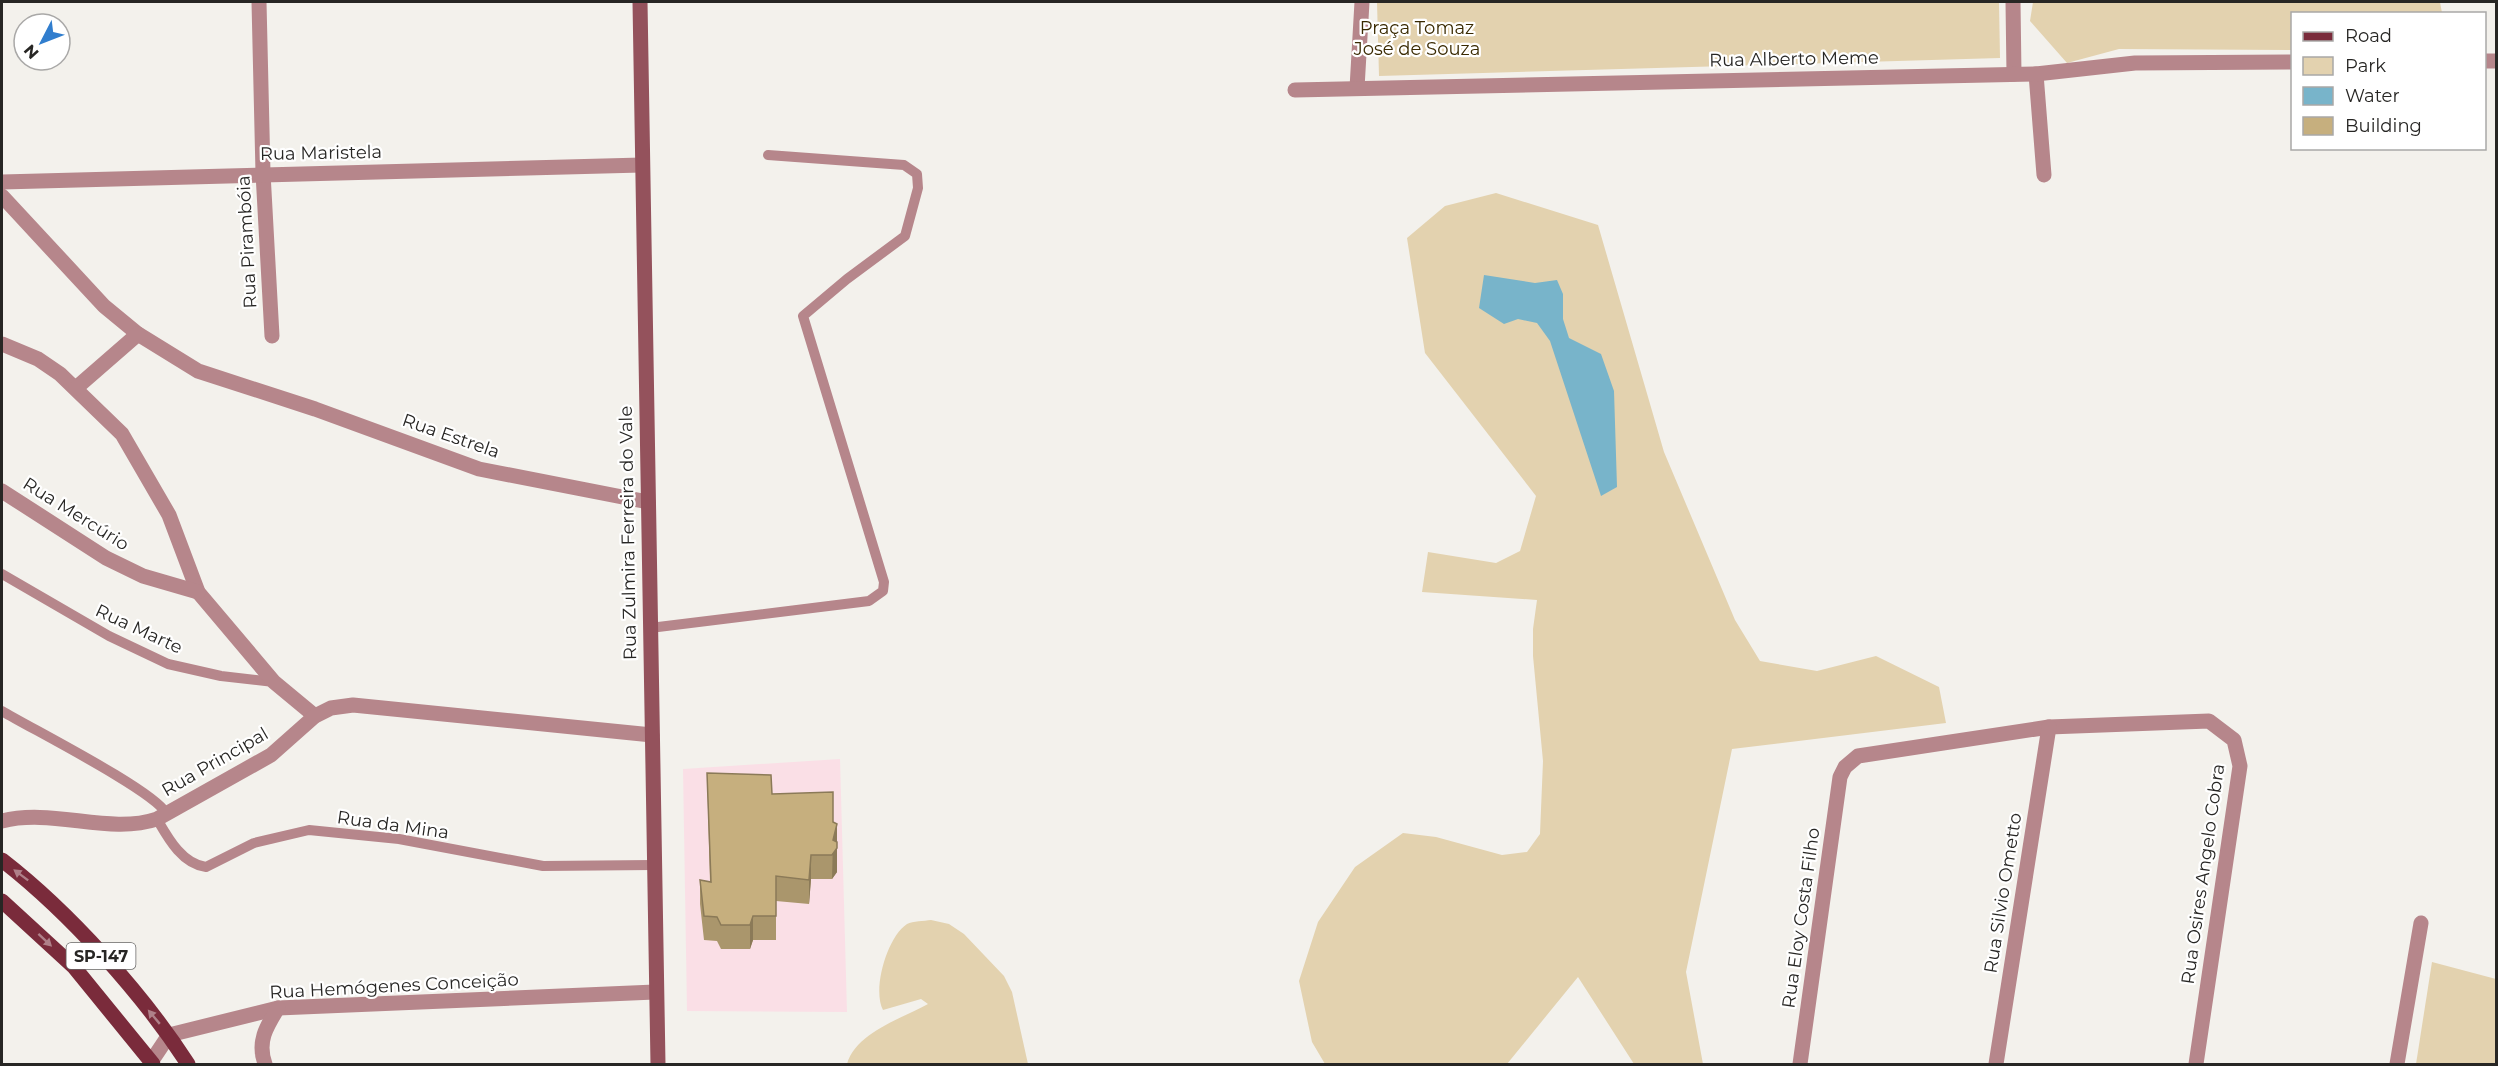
<svg xmlns="http://www.w3.org/2000/svg" width="2498" height="1066" font-family="Montserrat,sans-serif">
  <style>
    .education { fill: #fadfe6 }
    .green { fill: #e3d2af }
    .water { fill: #78b4ca }
    .lines { fill: none; stroke-linecap: round; stroke-linejoin: round }
    .lane { stroke: #b6868b; stroke-width: 10 }
    .street { stroke: #b6868b; stroke-width: 15 }
    .secondary { stroke: #94525c; stroke-width: 15 }
    .primary { stroke: #7a2b3b; stroke-width: 15 }
    .wall { fill: #aa966c }
    .shaded-wall { fill: #8b7a58 }
    .building { fill: #c6af7e; stroke: #8b7a58; stroke-width: 1.5 }
    .oneway { fill: #af8089 }
    .labels { text-anchor: middle; stroke-width: 4.5; stroke-linejoin: round; paint-order: stroke }
    .shield { fill: #fff; stroke: #686766; stroke-width: 1.5 }
    .shield-label { font-size: 16px; font-weight: bold; fill: #272624 }
    .park-label { font-size: 18px; fill: #392900; stroke: #fff }
    .street-label { font-size: 18px; fill: #272624; stroke: #fff }
  </style>
  <rect width="100%" height="100%" fill="#f3f1ec"/>
  <!-- education -->
  <polygon class="education" points="840,759 847,1012 687,1011 683,769"/>
  <!-- green -->
  <g class="green">
    <polygon points="1377,2 1999,2 2000,58 1379,76"/>
    <polygon points="2033,2 2440,2 2442,13 2292,14 2292,50 2119,49 2067,63 2030,21"/>
    <polygon points="1496,193 1598,225 1664,452 1735,620 1760,661 1817,671 1876,656 1939,687 1946,723 1732,749 1686,972 1703,1064 1634,1064 1578,977 1507,1064 1325,1064 1312,1042 1299,981 1318,922 1355,867 1403,833 1436,837 1502,855 1527,852 1540,834 1543,761 1533,656 1533,629 1537,600 1422,592 1428,552 1496,563 1520,551 1536,496 1425,353 1407,238 1445,206"/>
    <path d="M931,920L949,924L964,934L1004,976L1012,992L1028,1064H847C856,1033 900,1019 928,1004L921,999L883,1010C872,990 887,937 907,924C913,921 924,921 931,920Z"/>
    <polygon points="2432,962 2496,979 2496,1064 2416,1064"/>
  </g>
  <!-- water -->
  <polygon class="water" points="1484,275 1535,283 1557,280 1563,294 1563,319 1569,338 1601,354 1614,391 1617,487 1601,496 1550,341 1537,323 1518,319 1504,324 1479,308"/>
  <g class="lines">
    <!-- lane -->
    <g class="lane">
      <polyline points="2,574 109,636 168,664 221,676 274,682"/>
      <polyline points="650,628 869,601 883,591 884,582 803,316 847,279 905,236 918,188 917,174 904,165 768,155"/>
      <path d="M2,711C32,729 153,790 166,813"/>
      <path d="M157,819C168,838 182,864 206,867L254,843L309,830L399,839L543,866L653,865"/>
    </g>
    <!-- street -->
    <g class="street">
      <polyline points="259,2 263,173 272,336"/>
      <polyline points="2013,2 2014,74"/>
      <polyline points="2484,61 2496,61"/>
      <polyline points="2036,74 2044,175"/>
      <polyline points="1357,88 1362,2"/>
      <polyline points="1295,90 2036,74 2135,63 2292,62"/>
      <polyline points="2,182 642,165"/>
      <polyline points="2,196 104,306 138,334 198,371 315,409 479,469 648,502"/>
      <polyline points="2,344 38,359 60,374 122,434 169,515 198,592 274,682 315,716"/>
      <polyline points="76,388 138,334"/>
      <polyline points="2,491 106,558 143,576 198,592"/>
      <path d="M2,821C53,808 109,835 157,819L271,755L315,716L331,708L353,705L652,735"/>
      <polyline points="151,1062 169,1035 278,1008 655,992"/>
      <path d="M265,1064C257,1042 266,1027 278,1008"/>
      <polyline points="1800,1064 1840,777 1845,767 1858,756 2049,727 2209,721 2234,740 2240,766 2196,1064"/>
      <polyline points="1996,1064 2049,727"/>
      <polyline points="2397,1064 2421,923"/>
    </g>
    <!-- secondary -->
    <polyline class="secondary" points="640,2 658,1064"/>
    <!-- primary -->
    <g class="primary">
      <path d="M2,860C69,912 142,993 188,1064"/>
      <polyline points="2,901 74,967 153,1064"/>
    </g>
  </g>
  <!-- wall -->
  <polygon class="wall" points="707,773 772,794 837,824 837,872 832,879 811,879 809,904 776,901 776,940 753,940 750,949 721,949 717,941 704,940 700,904 700,880 710,882"/>
  <!-- shaded-wall -->
  <g class="shaded-wall">
    <polygon points="837,824 837,872 832,879 833,840"/>
    <polygon points="811,855 811,879 809,904 809,880"/>
    <polygon points="753,916 753,940 750,949 750,925"/>
  </g>
  <!-- building -->
  <polygon class="building" points="707,773 771,775 772,794 833,792 833,822 837,824 833,840 837,842 837,848 832,855 811,855 809,880 776,876 776,916 753,916 750,925 721,925 717,917 704,916 700,880 711,882"/>
  <!-- one-way arrows -->
  <defs><path id="oneway-solid" d="M-6-.8H1V-3.2L6.5 0L1 3.2V.8H-6Z" transform="scale(1.5)"/></defs>
  <g class="oneway">
    <use href="#oneway-solid" transform="translate(21 875) rotate(-143)"/>
    <use href="#oneway-solid" transform="translate(45 940) rotate(43)"/>
    <use href="#oneway-solid" transform="translate(154 1017) rotate(-130)"/>
  </g>
  <g class="labels">
    <!-- shield labels -->
    <rect class="shield" x="66.5" y="943" width="69" height="26" rx="4.5"/>
    <g class="shield-label">
      <text x="101" y="962">SP-147</text>
    </g>
    <!-- park labels -->
    <g class="park-label">
      <text x="1417" y="34">Praça Tomaz<tspan x="1417" dy="21">José de Souza</tspan></text>
    </g>
    <!-- street labels -->
    <g class="street-label">
      <text transform="translate(1794 59) rotate(-1)" y="6">Rua Alberto Meme</text>
      <text transform="translate(321 153) rotate(-1)" y="6">Rua Maristela</text>
      <text transform="translate(247 242) rotate(-93)" y="6">Rua Pirambóia</text>
      <text transform="translate(451 436) rotate(19)" y="6">Rua Estrela</text>
      <text transform="translate(76 514) rotate(32)" y="6">Rua Mercúrio</text>
      <text transform="translate(628 533) rotate(-91)" y="6">Rua Zulmira Ferreira do Vale</text>
      <text transform="translate(139 629) rotate(25)" y="6">Rua Marte</text>
      <text transform="translate(215 762) rotate(-30)" y="6">Rua Principal</text>
      <text transform="translate(393 825) rotate(8)" y="6">Rua da Mina</text>
      <text transform="translate(2203 874) rotate(-82)" y="6">Rua Osires Angelo Cobra</text>
      <text transform="translate(2003 893) rotate(-81)" y="6">Rua Silvio Ometto</text>
      <text transform="translate(1801 918) rotate(-82)" y="6">Rua Eloy Costa Filho</text>
      <text transform="translate(394 986) rotate(-3)" y="6">Rua Hemógenes Conceição</text>
    </g>
  </g>
  <!-- border -->
  <rect width="2498" height="1066" fill="none" stroke="#272624" stroke-width="6"/>
  <!-- legend -->
  <rect x="2291" y="12" width="195" height="138" fill="#ffffff" stroke="#a9a8a7" stroke-width="1.5"/>
  <rect x="2303" y="32" width="30" height="9" fill="#7a2b3b" stroke="#a9a8a7" stroke-width="1.5"/>
  <text x="2345" y="42" font-size="18" fill="#272624">Road</text>
  <rect x="2303" y="57" width="30" height="18" fill="#e3d2af" stroke="#a9a8a7" stroke-width="1.5"/>
  <text x="2345" y="72" font-size="18" fill="#272624">Park</text>
  <rect x="2303" y="87" width="30" height="18" fill="#78b4ca" stroke="#a9a8a7" stroke-width="1.5"/>
  <text x="2345" y="102" font-size="18" fill="#272624">Water</text>
  <rect x="2303" y="117" width="30" height="18" fill="#c6af7e" stroke="#a9a8a7" stroke-width="1.5"/>
  <text x="2345" y="132" font-size="18" fill="#272624">Building</text>
  <!-- north arrow -->
  <g transform="translate(42 42) rotate(228)"><circle r="28" fill="#ffffff" stroke="#a9a8a7" stroke-width="1.5"/>
  <path d="M0-4.5L10 22L0 15L-10 22Z" fill="#317ece"/>
  <text y="-9" font-size="16" font-weight="bold" text-anchor="middle" fill="#272624">N</text>
  </g>
</svg>
